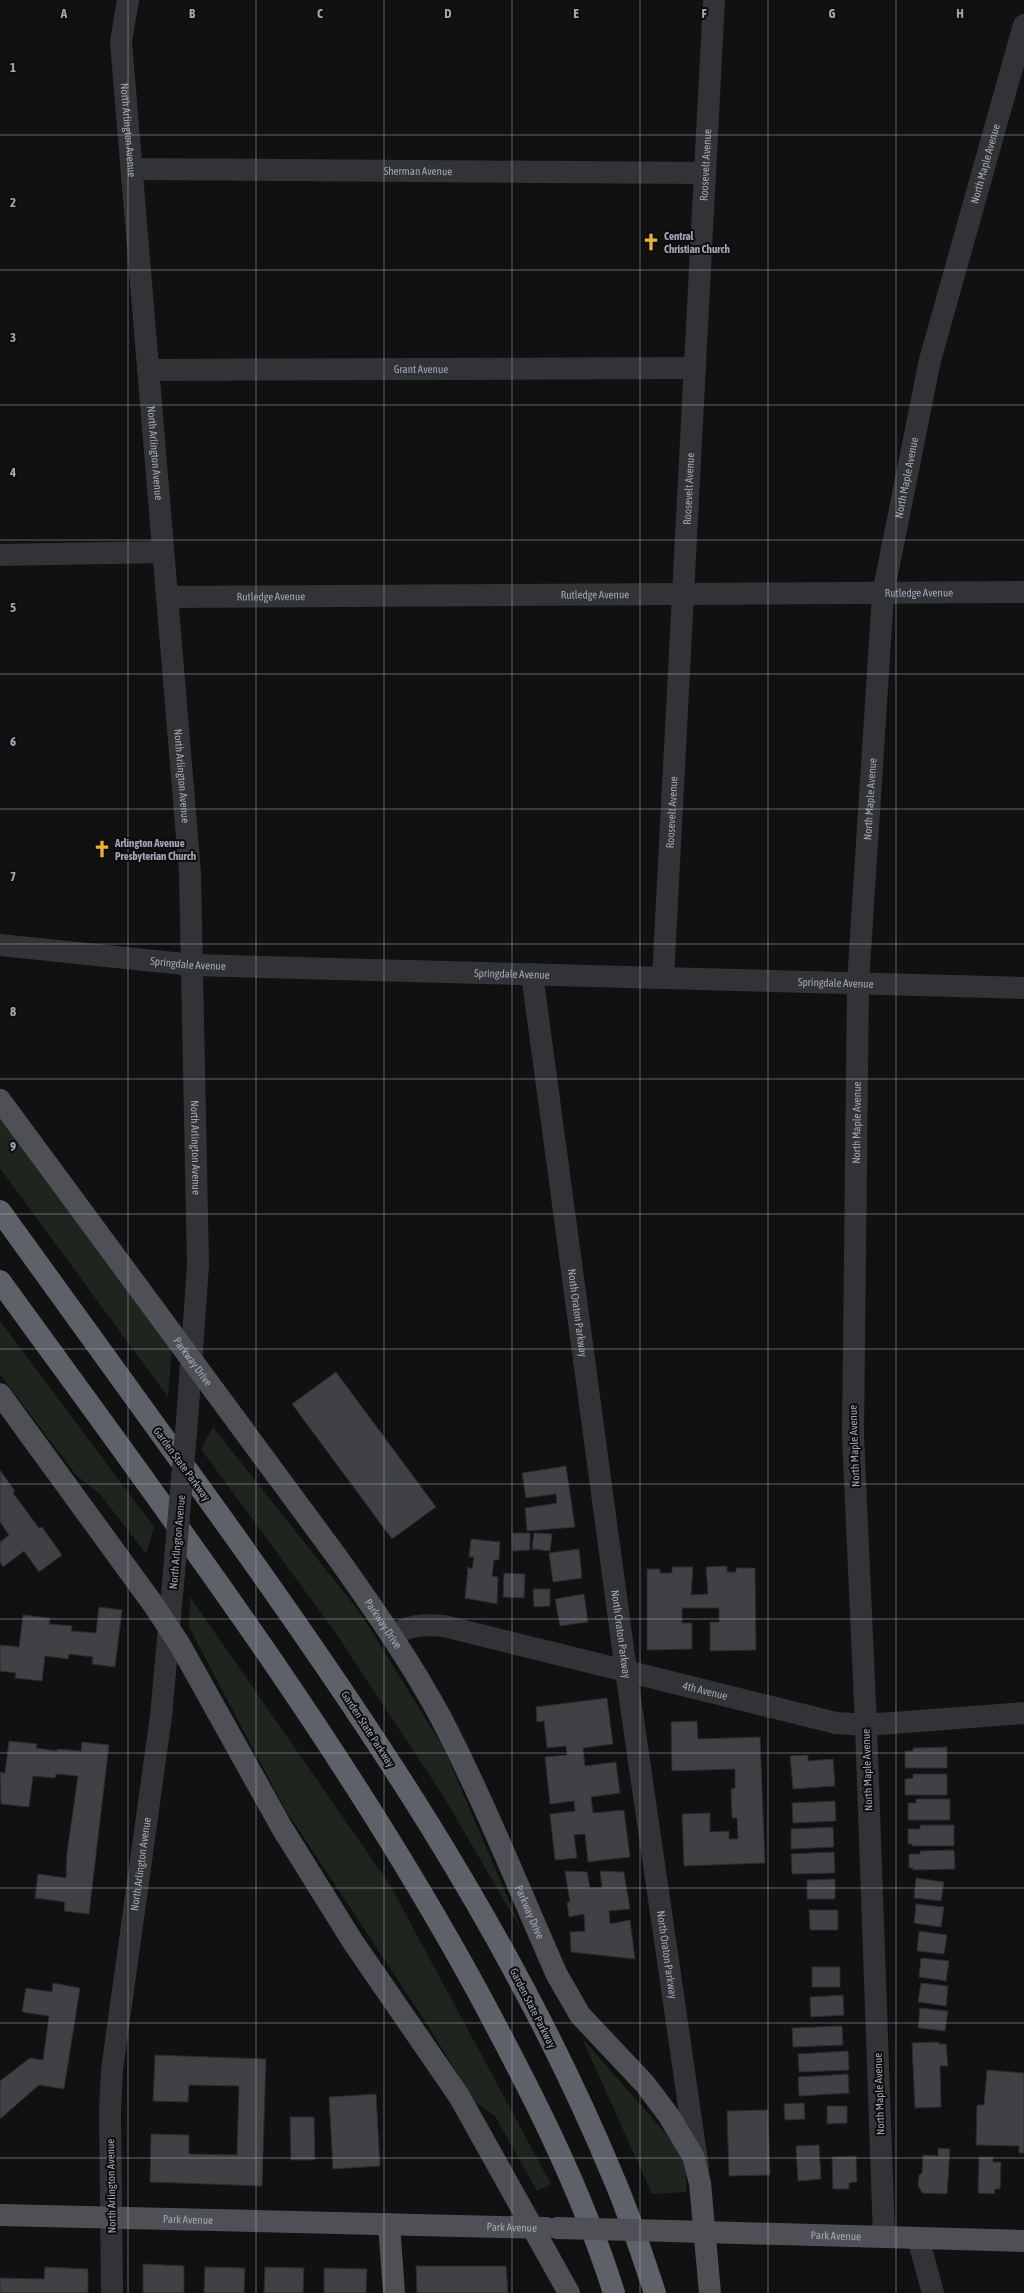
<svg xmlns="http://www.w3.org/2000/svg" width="1024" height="2293" font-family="'Asap Condensed',sans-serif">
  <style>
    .green { fill: #1e251f }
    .building { fill: #404145; stroke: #2b2b2e }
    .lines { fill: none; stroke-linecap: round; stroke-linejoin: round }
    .minor { stroke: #323337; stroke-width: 22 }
    .major { stroke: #4e5056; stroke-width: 22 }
    .highway { stroke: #5e6168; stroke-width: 22 }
    .minor-bridge { stroke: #323337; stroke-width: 22 }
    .major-bridge { stroke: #4e5056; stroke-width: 22 }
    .grid { fill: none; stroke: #a3a7b3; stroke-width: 1; stroke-opacity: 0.55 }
    .labels { text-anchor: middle; stroke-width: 4; stroke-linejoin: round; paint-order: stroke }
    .street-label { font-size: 11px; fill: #a3a7b3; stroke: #0c0c0d }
    .poi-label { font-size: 11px; font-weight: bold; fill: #a3a7b3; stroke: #0c0c0d; text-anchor: start }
    .grid-label { font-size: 13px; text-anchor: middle; font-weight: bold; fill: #a3a7b3; stroke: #0c0c0d; stroke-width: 4; stroke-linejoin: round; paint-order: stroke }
  </style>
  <rect width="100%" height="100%" fill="#111112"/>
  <!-- green -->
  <g class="green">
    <polygon points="0,1117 172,1347 168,1397 0,1168"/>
    <polygon points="0,1321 154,1527 146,1554 100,1494 76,1475 0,1374"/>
    <polygon points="213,1427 361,1614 443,1747 522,1931 444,1797 333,1629 201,1449"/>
    <polygon points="190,1597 390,1885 551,2184 537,2191 495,2116 474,2101 427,2024 285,1809 189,1627"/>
    <polygon points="582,2038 686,2157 686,2192 652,2194"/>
  </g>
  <!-- building -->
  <g class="building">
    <polygon points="336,1372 436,1507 392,1539 292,1404"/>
    <polygon points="566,1466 575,1527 527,1531 525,1508 557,1503 556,1494 526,1498 522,1473"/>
    <polygon points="0,1470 15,1491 13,1493 39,1528 42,1527 62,1555 39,1572 24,1551 3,1567 0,1562 0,1542 9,1535 0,1522"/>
    <polygon points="512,1533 530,1533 530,1550 513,1551"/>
    <polygon points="534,1533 552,1534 550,1551 532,1549"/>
    <polygon points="471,1539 500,1542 499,1560 494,1560 492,1576 498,1577 497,1604 465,1598 468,1567 472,1569 474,1557 469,1557"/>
    <polygon points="579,1549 582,1578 553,1582 549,1553"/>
    <polygon points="727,1566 727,1572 736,1572 736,1568 755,1568 756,1650 710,1651 710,1622 719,1622 719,1608 682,1608 682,1623 692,1623 692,1649 647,1650 647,1569 660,1569 660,1573 672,1573 672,1567 693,1567 691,1595 708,1594 706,1567"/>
    <polygon points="504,1573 525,1574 524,1598 503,1597"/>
    <polygon points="533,1589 550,1589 550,1606 534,1607"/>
    <polygon points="584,1594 588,1622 560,1626 555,1599"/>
    <polygon points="99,1607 122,1610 115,1667 92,1664 93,1657 69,1654 68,1659 45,1656 42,1681 15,1678 16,1673 0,1671 0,1645 19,1647 23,1615 50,1618 49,1624 72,1626 71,1631 96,1633"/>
    <polygon points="607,1698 613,1744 583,1748 585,1766 616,1762 620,1793 591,1797 593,1813 624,1810 630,1857 588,1862 585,1834 574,1835 577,1858 555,1860 550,1814 575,1811 574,1801 550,1804 545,1757 567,1755 566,1746 547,1748 544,1721 537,1722 536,1707"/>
    <polygon points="697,1721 698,1739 760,1737 765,1863 684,1866 682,1814 710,1813 710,1832 729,1831 729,1839 738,1839 737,1818 732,1818 731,1789 735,1788 735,1769 672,1771 671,1722"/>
    <polygon points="9,1741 37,1744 36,1748 57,1751 57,1749 81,1751 82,1742 109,1745 89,1914 64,1911 65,1902 35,1898 38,1874 66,1878 67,1853 78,1776 56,1774 55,1778 33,1776 29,1807 1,1804 0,1772 5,1773"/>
    <polygon points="947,1747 947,1768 905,1768 905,1751 913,1751 913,1748"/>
    <polygon points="808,1755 808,1761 833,1759 835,1786 793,1789 790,1756"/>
    <polygon points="913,1774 947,1774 947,1795 905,1795 905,1779 913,1778"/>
    <polygon points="916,1799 950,1799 950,1820 908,1820 908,1803 916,1803"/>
    <polygon points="835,1801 836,1821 793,1823 792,1803"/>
    <polygon points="920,1825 954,1825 954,1846 912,1846 912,1844 908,1844 908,1829 920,1829"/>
    <polygon points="833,1827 834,1847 791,1849 791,1829"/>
    <polygon points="954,1850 955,1869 913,1870 913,1868 909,1868 909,1854 920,1854 920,1851"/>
    <polygon points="834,1852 835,1873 792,1874 791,1854"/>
    <polygon points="565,1871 587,1872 590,1888 602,1887 600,1871 624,1872 630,1909 609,1911 610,1924 630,1920 635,1959 571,1952 570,1932 585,1931 584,1914 569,1917 567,1902 570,1902"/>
    <polygon points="916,1878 944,1882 941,1901 914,1898"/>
    <polygon points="835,1879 835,1899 807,1899 807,1880"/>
    <polygon points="916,1904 944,1907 941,1927 914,1923"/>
    <polygon points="809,1910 838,1910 838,1930 810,1930"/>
    <polygon points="919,1931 947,1935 944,1954 917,1951"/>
    <polygon points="921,1958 949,1961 946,1981 919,1977"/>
    <rect x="812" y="1967" width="28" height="20"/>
    <polygon points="53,1983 80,1988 64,2089 39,2085 0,2119 0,2081 30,2058 43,2060 49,2016 22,2012 26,1988 52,1992"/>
    <polygon points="921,1983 948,1986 946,2006 918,2002"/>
    <polygon points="843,1995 844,2015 811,2017 810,1997"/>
    <polygon points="920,2008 948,2011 945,2031 918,2028"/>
    <polygon points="842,2026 843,2045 793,2047 792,2028"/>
    <polygon points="939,2042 939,2044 946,2044 948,2066 940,2066 941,2107 915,2108 912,2043"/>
    <polygon points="848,2051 849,2070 799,2072 798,2054"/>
    <polygon points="155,2055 266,2059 262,2186 150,2182 151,2134 189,2135 189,2154 237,2155 239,2086 189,2085 188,2102 153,2101"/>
    <polygon points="987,2070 1024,2073 1024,2153 1019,2153 1019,2146 976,2145 977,2105 984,2105"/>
    <polygon points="848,2074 849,2093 799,2096 798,2077"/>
    <polygon points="376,2094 380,2166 333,2169 329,2097"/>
    <polygon points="804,2103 805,2119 785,2120 784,2104"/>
    <polygon points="827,2106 847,2106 847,2123 827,2124"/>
    <polygon points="768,2110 770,2175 729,2176 727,2111"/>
    <polygon points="290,2117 314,2117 315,2160 291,2160"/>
    <polygon points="819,2145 821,2179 798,2181 796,2146"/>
    <polygon points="938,2148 950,2149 947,2194 922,2193 918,2185 919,2175 922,2173 923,2155 938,2156"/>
    <polygon points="856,2156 857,2182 849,2183 849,2189 833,2189 832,2157"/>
    <polygon points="979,2157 993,2157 993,2162 1001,2162 1000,2189 995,2189 994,2194 978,2193"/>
    <polygon points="143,2264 184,2266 184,2293 143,2293"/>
    <polygon points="416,2266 506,2266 508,2293 417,2293"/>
    <polygon points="45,2267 88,2269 88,2293 0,2293 0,2278 44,2279"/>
    <polygon points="205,2267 245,2268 244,2293 204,2293"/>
    <polygon points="265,2267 304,2268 303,2293 264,2293"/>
    <polygon points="324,2268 367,2269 366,2293 324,2293"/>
  </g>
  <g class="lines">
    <!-- minor -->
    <g class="minor">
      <path id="s1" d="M128,0L121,42L190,873L198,1265L187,1421"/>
      <path id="s2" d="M132,169L705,173"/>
      <path id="s3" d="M148,370L695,368"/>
      <polyline points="0,555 163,552"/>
      <path id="s4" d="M167,597L1024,592"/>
      <path id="s5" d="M0,945L193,965L1024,988"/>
      <path id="s6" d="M532,974L626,1671L698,2168"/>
      <path id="s7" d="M663,978L714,0"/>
      <path id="s8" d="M391,1636C408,1625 425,1624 444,1626L836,1723L866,1725L1024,1713"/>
      <path id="s9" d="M884,2237L866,1725L853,1436L858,983L883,594L930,360L1024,25"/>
      <polyline points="918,2238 933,2293"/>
      <path id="s10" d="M112,2293L110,2111L112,2070L161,1716L174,1572"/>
    </g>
    <!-- major -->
    <g class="major">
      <path id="s11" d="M0,1100L337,1557C374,1609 411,1662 441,1718C484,1801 519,1889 557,1975L580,2015L645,2084L669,2116L693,2156L700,2183L710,2293"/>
      <polyline points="0,1394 153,1604 180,1645 282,1828 353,1942 459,2096 569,2293"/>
      <path id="s12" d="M0,2215L546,2228"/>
      <polyline points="389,2224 394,2293"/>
      <path id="s13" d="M670,2231L1024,2241"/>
    </g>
    <!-- highway -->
    <g class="highway">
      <path d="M0,1211C69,1306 137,1401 206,1496C361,1711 512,1932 614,2179C630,2216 642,2255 655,2293"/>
      <path d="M0,1281C168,1513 342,1742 479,1994C531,2091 581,2188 614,2293"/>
    </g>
    <!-- minor-bridge -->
    <polyline class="minor-bridge" points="174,1572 187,1421"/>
    <!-- major-bridge -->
    <polyline class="major-bridge" points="557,2228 670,2231"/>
  </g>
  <!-- grid -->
  <path class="grid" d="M128,0V2293M256,0V2293M384,0V2293M512,0V2293M640,0V2293M768,0V2293M896,0V2293M0,135H1024M0,270H1024M0,405H1024M0,540H1024M0,674H1024M0,809H1024M0,944H1024M0,1079H1024M0,1214H1024M0,1349H1024M0,1484H1024M0,1619H1024M0,1753H1024M0,1888H1024M0,2023H1024M0,2158H1024"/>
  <!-- icons -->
  <defs>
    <g id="church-bare" transform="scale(1.38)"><path d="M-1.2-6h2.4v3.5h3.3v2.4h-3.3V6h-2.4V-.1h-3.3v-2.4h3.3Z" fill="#e9b232" stroke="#0c0c0d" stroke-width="2.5" paint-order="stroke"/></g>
  </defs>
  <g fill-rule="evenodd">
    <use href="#church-bare" x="651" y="242"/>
    <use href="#church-bare" x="102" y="849"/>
  </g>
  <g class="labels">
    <!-- street labels -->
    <g class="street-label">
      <text dy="4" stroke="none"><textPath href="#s1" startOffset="131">North Arlington Avenue</textPath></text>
      <text dy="4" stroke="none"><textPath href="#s9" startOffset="2087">North Maple Avenue</textPath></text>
      <text dy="4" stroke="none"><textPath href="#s7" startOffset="814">Roosevelt Avenue</textPath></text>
      <text dy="4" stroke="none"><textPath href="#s2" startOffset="286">Sherman Avenue</textPath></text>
      <text dy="4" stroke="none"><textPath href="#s3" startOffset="273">Grant Avenue</textPath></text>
      <text dy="4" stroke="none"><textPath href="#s1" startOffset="455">North Arlington Avenue</textPath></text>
      <text dy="4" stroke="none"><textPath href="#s9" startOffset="1763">North Maple Avenue</textPath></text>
      <text dy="4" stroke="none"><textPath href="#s7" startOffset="490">Roosevelt Avenue</textPath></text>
      <text dy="4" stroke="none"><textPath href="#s4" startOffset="752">Rutledge Avenue</textPath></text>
      <text dy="4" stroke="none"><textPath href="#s4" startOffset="428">Rutledge Avenue</textPath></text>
      <text dy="4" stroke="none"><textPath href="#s4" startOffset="104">Rutledge Avenue</textPath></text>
      <text dy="4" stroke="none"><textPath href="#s1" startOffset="779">North Arlington Avenue</textPath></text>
      <text dy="4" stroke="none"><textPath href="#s9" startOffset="1439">North Maple Avenue</textPath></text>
      <text dy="4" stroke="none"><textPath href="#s7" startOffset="166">Roosevelt Avenue</textPath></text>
      <text dy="4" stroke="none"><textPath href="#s5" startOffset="189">Springdale Avenue</textPath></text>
      <text dy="4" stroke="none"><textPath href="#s5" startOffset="513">Springdale Avenue</textPath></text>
      <text dy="4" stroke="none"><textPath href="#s5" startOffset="837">Springdale Avenue</textPath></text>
      <text dy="4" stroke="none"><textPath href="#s9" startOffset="1115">North Maple Avenue</textPath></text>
      <text dy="4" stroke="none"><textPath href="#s1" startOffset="1151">North Arlington Avenue</textPath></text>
      <text dy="4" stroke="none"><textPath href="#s6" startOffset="342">North Oraton Parkway</textPath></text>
      <text dy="4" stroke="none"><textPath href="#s11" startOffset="325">Parkway Drive</textPath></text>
      <text transform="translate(854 1446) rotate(-92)" y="4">North Maple Avenue</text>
      <text transform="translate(182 1464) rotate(54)" y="4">Garden State Parkway</text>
      <text transform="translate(177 1542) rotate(-85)" y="4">North Arlington Avenue</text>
      <text dy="4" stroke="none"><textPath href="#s11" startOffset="649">Parkway Drive</textPath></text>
      <text dy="4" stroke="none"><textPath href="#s6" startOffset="666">North Oraton Parkway</textPath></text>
      <text dy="4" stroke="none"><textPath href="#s8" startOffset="324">4th Avenue</textPath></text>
      <text transform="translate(368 1729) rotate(57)" y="4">Garden State Parkway</text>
      <text transform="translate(867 1770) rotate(-92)" y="4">North Maple Avenue</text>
      <text dy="4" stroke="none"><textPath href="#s10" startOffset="431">North Arlington Avenue</textPath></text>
      <text dy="4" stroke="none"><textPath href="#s11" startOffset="973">Parkway Drive</textPath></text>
      <text dy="4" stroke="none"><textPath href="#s6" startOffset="990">North Oraton Parkway</textPath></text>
      <text transform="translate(533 2008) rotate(63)" y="4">Garden State Parkway</text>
      <text transform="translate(879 2094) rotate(-92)" y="4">North Maple Avenue</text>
      <text transform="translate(111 2186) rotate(-91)" y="4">North Arlington Avenue</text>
      <text dy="4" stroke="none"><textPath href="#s12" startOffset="188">Park Avenue</textPath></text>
      <text dy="4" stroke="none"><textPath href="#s12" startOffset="512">Park Avenue</textPath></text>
      <text dy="4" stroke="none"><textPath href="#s13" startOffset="166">Park Avenue</textPath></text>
    </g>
    <!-- poi labels -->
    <g class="poi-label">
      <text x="664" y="240">Central<tspan x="664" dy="13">Christian Church</tspan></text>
      <text x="115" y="847">Arlington Avenue<tspan x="115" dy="13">Presbyterian Church</tspan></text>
    </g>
  </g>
  <g class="grid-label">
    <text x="64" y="18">A</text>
    <text x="192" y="18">B</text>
    <text x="320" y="18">C</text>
    <text x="448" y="18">D</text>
    <text x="576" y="18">E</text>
    <text x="704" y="18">F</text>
    <text x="832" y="18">G</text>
    <text x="960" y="18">H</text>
    <text x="13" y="72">1</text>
    <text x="13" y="207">2</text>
    <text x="13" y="342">3</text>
    <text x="13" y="477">4</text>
    <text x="13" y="612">5</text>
    <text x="13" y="746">6</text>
    <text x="13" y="881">7</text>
    <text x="13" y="1016">8</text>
    <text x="13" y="1151">9</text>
  </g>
</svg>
